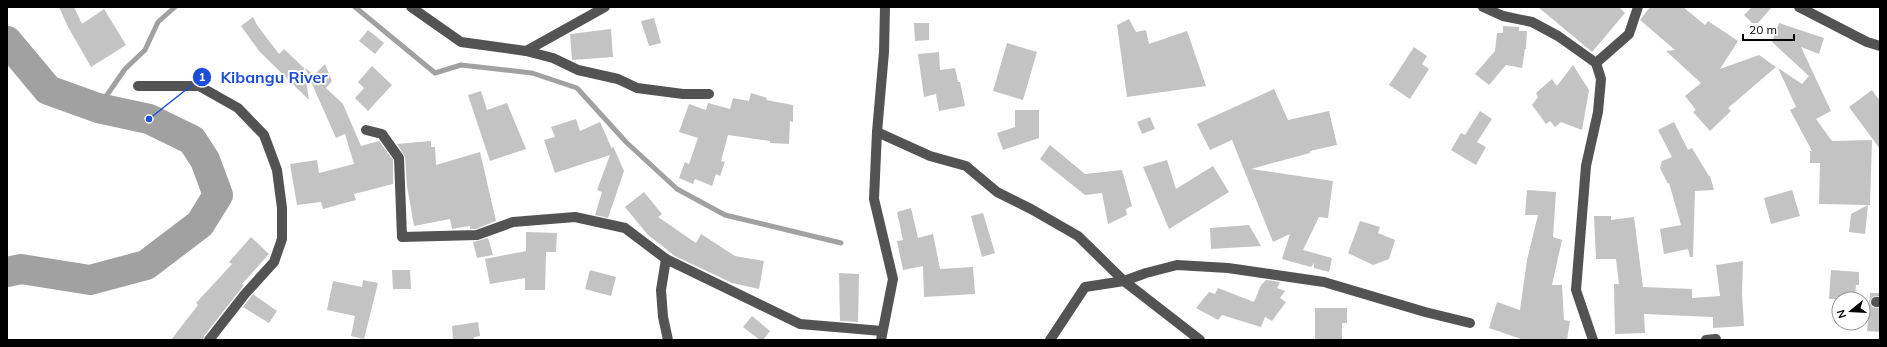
<svg xmlns="http://www.w3.org/2000/svg" width="1887" height="347" font-family="Mulish,sans-serif">
  <style>
    .lines { fill: none; stroke-linecap: round; stroke-linejoin: round }
    .stream { stroke: #a1a1a1; stroke-width: 5 }
    .river { stroke: #a1a1a1; stroke-width: 30 }
    .building { fill: #c3c3c3 }
    .minor { stroke: #535353; stroke-width: 10 }
    .leader { fill: none; stroke: #1d4ed8; stroke-width: 1.5 }
    .callout-dot { fill: #1d4ed8; stroke: #fff; stroke-width: 1.5 }
    .mark-label { font-size: 12px; text-anchor: middle; font-weight: bold; fill: #fff }
    .callout-label { font-size: 16px; text-anchor: middle; font-weight: bold; fill: #1d4ed8; stroke: #fff; stroke-width: 4; stroke-linejoin: round; paint-order: stroke }
  </style>
  <rect width="100%" height="100%" fill="#fff"/>
  <g class="lines">
    <!-- stream -->
    <g class="stream">
      <polyline points="355,7 435,73 461,65 532,73 577,88 626,142 677,189 725,215 841,243"/>
      <polyline points="98,108 125,69 145,50 158,22 175,7"/>
    </g>
    <!-- river -->
    <polyline class="river" points="7,41 48,90 98,108 149,119 192,140 205,160 218,195 200,224 146,265 90,280 21,269 7,272"/>
  </g>
  <!-- building -->
  <g class="building">
    <polygon points="59,7 74,7 82,24 104,9 126,45 91,67 68,27"/>
    <polygon points="1538,7 1619,7 1625,13 1592,52"/>
    <polygon points="1650,7 1683,7 1705,25 1708,21 1738,41 1720,69 1759,55 1776,67 1728,108 1731,111 1710,131 1693,112 1696,110 1685,96 1701,83 1666,51 1675,50 1640,20"/>
    <polygon points="1752,7 1772,7 1758,23 1752,23 1744,15"/>
    <polygon points="253,17 257,25 279,54 284,49 304,68 309,100 259,51 241,26"/>
    <polygon points="654,18 661,43 649,46 641,21"/>
    <polygon points="1129,19 1136,32 1146,30 1149,44 1187,31 1206,86 1127,97 1117,25"/>
    <polygon points="914,23 929,23 929,40 915,41"/>
    <polygon points="1779,23 1824,38 1819,54 1801,47 1831,111 1816,119 1832,141 1872,140 1870,205 1819,204 1820,163 1810,163 1810,151 1812,151 1790,110 1796,107 1778,68 1802,84 1809,76 1772,42"/>
    <polygon points="1503,26 1519,27 1519,31 1527,31 1526,49 1525,49 1522,68 1506,65 1489,85 1475,74 1495,51 1497,33 1503,33"/>
    <polygon points="611,29 613,57 572,60 570,34"/>
    <polygon points="368,30 384,43 375,54 359,41"/>
    <polygon points="1007,43 1037,52 1023,100 993,91"/>
    <polygon points="1414,47 1427,56 1422,64 1429,69 1410,99 1389,85"/>
    <polygon points="939,52 940,70 955,68 958,82 960,82 965,106 939,111 936,94 924,97 918,54"/>
    <polygon points="325,64 332,81 326,88 343,104 361,146 379,141 393,160 393,184 354,194 356,200 323,209 321,202 297,205 290,164 317,160 319,173 354,164 345,134 336,138 305,68 314,75"/>
    <polygon points="1573,65 1589,90 1582,130 1561,122 1555,127 1550,121 1546,124 1532,105 1538,97 1536,93 1552,79 1557,86"/>
    <polygon points="372,66 392,85 368,111 355,98 364,88 358,82"/>
    <polygon points="1274,89 1288,120 1329,111 1337,145 1310,151 1310,153 1251,169 1333,181 1328,218 1319,217 1303,250 1332,258 1329,272 1314,268 1314,263 1311,267 1282,259 1290,234 1273,242 1232,140 1210,150 1197,124"/>
    <polygon points="1872,90 1880,101 1880,149 1849,107"/>
    <polygon points="481,91 487,110 507,103 526,149 490,161 468,95"/>
    <polygon points="751,93 767,98 766,100 793,105 793,122 790,121 789,144 770,143 770,141 728,135 721,161 725,162 720,176 716,174 712,186 695,179 693,184 679,178 685,162 689,164 698,138 679,132 689,104 706,110 708,103 730,109 733,98 749,101"/>
    <polygon points="1015,110 1039,110 1039,138 1003,150 997,133 1015,127"/>
    <polygon points="1480,111 1492,119 1477,142 1486,147 1476,165 1451,150 1461,133 1465,135"/>
    <polygon points="1150,117 1155,129 1142,134 1137,122"/>
    <polygon points="576,119 580,131 600,122 612,149 613,146 624,171 608,218 595,215 602,192 597,190 610,155 555,173 544,140 555,137 551,127"/>
    <polygon points="1674,122 1688,150 1692,148 1709,176 1710,176 1714,190 1695,191 1693,257 1690,257 1688,249 1664,254 1660,229 1681,225 1669,183 1668,184 1660,168 1662,161 1672,157 1658,130"/>
    <polygon points="431,141 431,147 435,147 436,165 480,152 496,221 476,229 470,229 470,226 452,229 450,219 414,226 407,186 405,157 397,144"/>
    <polygon points="1050,145 1085,174 1122,170 1132,206 1126,209 1127,215 1108,224 1102,193 1085,195 1040,159"/>
    <polygon points="1167,160 1176,189 1213,166 1229,192 1169,229 1143,167"/>
    <polygon points="1527,190 1556,192 1553,237 1562,240 1552,285 1562,285 1564,320 1570,321 1567,340 1524,340 1489,328 1497,302 1520,310 1527,260 1538,215 1525,215"/>
    <polygon points="1792,190 1800,216 1771,224 1764,198"/>
    <polygon points="644,192 662,214 658,217 696,243 701,234 735,256 764,261 759,289 732,283 675,256 648,235 625,207"/>
    <polygon points="1868,205 1865,234 1849,232 1851,214"/>
    <polygon points="911,208 918,238 933,234 940,269 973,267 975,294 924,297 923,266 903,270 897,241 903,240 897,212"/>
    <polygon points="983,213 995,253 982,257 971,216"/>
    <polygon points="1594,216 1611,216 1611,220 1634,217 1643,287 1692,289 1692,298 1720,296 1716,265 1743,261 1742,294 1744,326 1713,328 1713,317 1644,314 1645,333 1615,334 1614,284 1619,284 1616,259 1596,259"/>
    <polygon points="1360,221 1380,227 1378,233 1395,240 1389,259 1373,265 1348,253"/>
    <polygon points="1249,225 1261,246 1211,249 1210,228"/>
    <polygon points="526,232 557,233 556,252 546,252 545,290 525,290 525,278 490,284 485,259 526,251"/>
    <polygon points="251,237 269,254 242,284 244,285 204,336 203,340 171,340 198,305 196,303 232,264 229,262"/>
    <polygon points="488,238 493,255 477,258 473,242"/>
    <polygon points="392,270 410,270 411,289 393,289"/>
    <polygon points="590,270 616,277 611,296 585,289"/>
    <polygon points="1831,270 1859,272 1859,285 1856,285 1855,299 1829,299"/>
    <polygon points="839,273 859,274 858,322 840,321"/>
    <polygon points="363,280 378,283 364,339 351,336 355,316 327,310 333,281 362,287"/>
    <polygon points="1266,280 1280,282 1277,288 1285,291 1280,298 1286,302 1272,321 1265,317 1261,327 1222,315 1218,320 1196,308 1209,292 1215,294 1218,288 1254,302 1261,285"/>
    <polygon points="1870,293 1880,293 1880,296 1872,297 1870,302 1872,307 1880,308 1880,332 1867,331"/>
    <polygon points="253,294 277,311 269,323 243,307"/>
    <polygon points="1315,308 1347,308 1347,323 1342,323 1342,339 1315,339"/>
    <polygon points="752,316 770,331 763,340 760,340 743,327"/>
    <polygon points="478,322 480,336 474,337 474,340 453,340 452,326"/>
  </g>
  <g class="lines">
    <!-- minor -->
    <g class="minor">
      <polyline points="411,7 461,42 526,51 553,58 578,70 618,79 637,88 683,94 709,94"/>
      <polyline points="1483,7 1503,16 1532,22 1558,36 1596,63 1601,79 1598,112 1586,166 1576,290 1593,340"/>
      <polyline points="1799,7 1867,42 1880,46"/>
      <polyline points="526,51 605,7"/>
      <polyline points="1596,63 1629,34 1638,7"/>
      <polyline points="138,86 199,86 238,108 264,135 277,170 282,208 282,239 274,262 245,294 209,340"/>
      <polyline points="366,130 382,134 399,158 402,237 477,235 513,222 575,217 625,228 666,259 800,324 882,331"/>
      <polyline points="877,132 930,156 966,166 997,192 1031,209 1078,236 1124,281 1146,273 1177,265 1228,268 1324,282 1425,312 1470,323"/>
      <polyline points="666,259 661,290 663,317 668,340"/>
      <polyline points="1876,302 1880,302"/>
      <polyline points="881,340 893,279 874,199 877,132 884,52 885,7"/>
      <polyline points="1050,340 1085,287 1124,281 1200,340"/>
      <polyline points="1706,340 1716,339"/>
    </g>
  </g>
  <!-- callouts -->
  <path class="leader" d="M149 119L202 77"/>
  <g class="callout-dot">
    <circle cx="149" cy="119" r="4"/>
    <circle cx="202" cy="77" r="10"/>
  </g>
  <g class="mark-label">
    <text x="202" y="81">1</text>
  </g>
  <g class="callout-label">
    <text x="274" y="83">Kibangu River</text>
  </g>
  <!-- border -->
  <rect width="1887" height="347" fill="none" stroke="#000000" stroke-width="16"/>
  <!-- north arrow -->
  <g transform="translate(1851 311) rotate(252)"><circle r="19" fill="#ffffff" stroke="#999999"/>
  <path d="M0-3L7 15L0 10L-7 15Z" fill="#000000"/>
  <text y="-6" font-size="11" font-weight="bold" text-anchor="middle" fill="#000000">N</text>
  </g>
  <!-- scale -->
  <path d="M1743 34v6h51v-6" fill="none" stroke="#000000" stroke-width="2"/>
  <text x="1749" y="34" font-size="12" fill="#000000" stroke="#ffffff" stroke-width="3" paint-order="stroke">20 m</text>
</svg>
